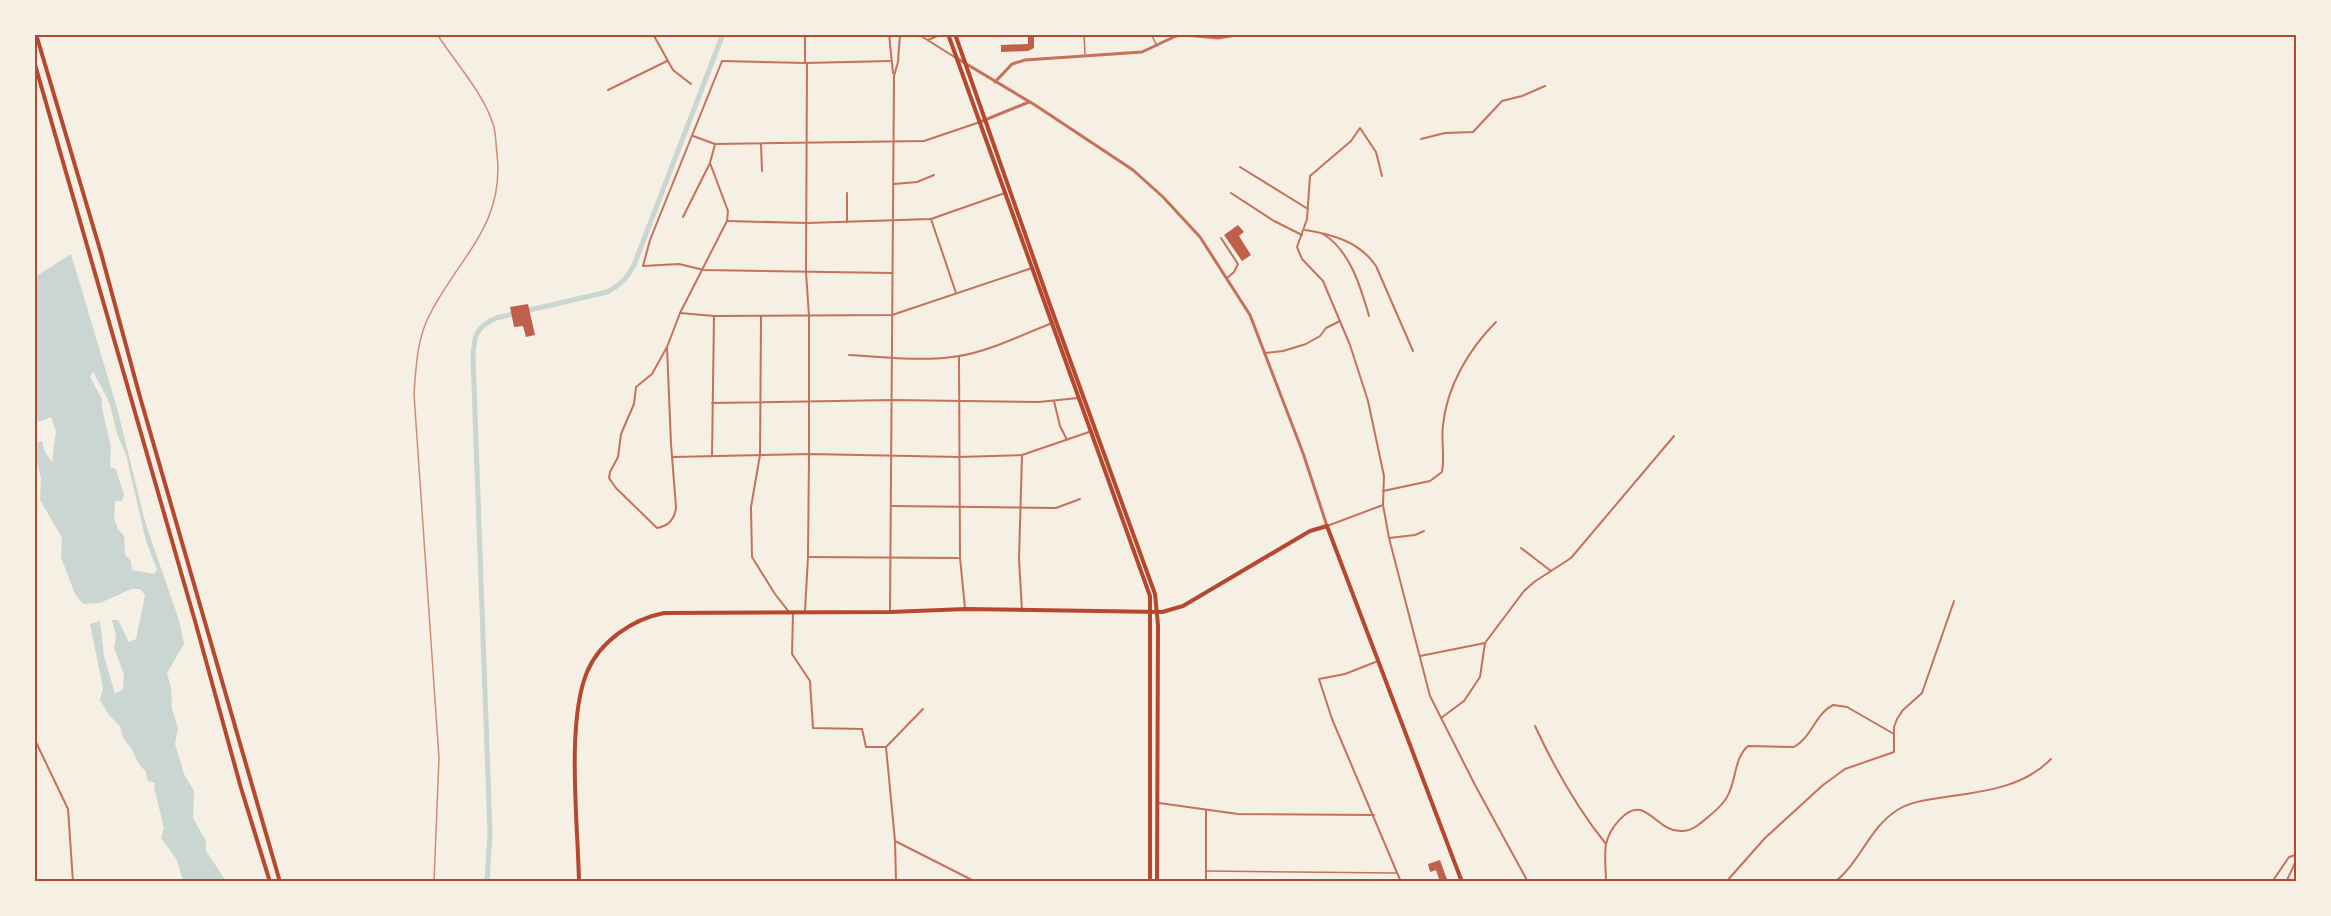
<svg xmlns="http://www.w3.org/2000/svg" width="2331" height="916" font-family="Ubuntu,sans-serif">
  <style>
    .water { fill: #c9d6d2; fill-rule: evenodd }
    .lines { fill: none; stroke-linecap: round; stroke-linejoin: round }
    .canal { stroke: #c9d6d2; stroke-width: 5 }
    .building { fill: #bf614a }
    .service { stroke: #c5725c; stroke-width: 1.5 }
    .minor { stroke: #c5725c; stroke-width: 2 }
    .tertiary { stroke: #c5725c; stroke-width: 3 }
    .secondary { stroke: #b5482f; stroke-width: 4 }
    .trunk { stroke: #b5482f; stroke-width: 4 }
    .rail { stroke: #cf8b77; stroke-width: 1.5 }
    .neatline { fill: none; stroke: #b5482f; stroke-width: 2 }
  </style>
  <rect width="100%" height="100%" fill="#f6efe4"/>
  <!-- water -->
  <path class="water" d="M71,254L117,408L146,525L179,620L184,644L167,673L171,688L172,709L178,728L175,744L184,774L194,791L193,818L206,841V851L226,881H183L177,860L161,838L164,828L154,787L155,783L148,781L146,772L139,764L131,748L123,738L120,726L109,715L100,700L103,688L90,624L100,621L104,656L115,694L123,689L124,674L114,648L116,636L112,620H118L129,642L136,639L145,595L140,589H131L100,603L83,604L75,594L61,557L62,538L40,500L41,478L35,455V443L42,441L45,452L52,462L56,431L51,417L40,422L35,418V277ZM93,371L110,404L117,434L126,455L146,541L157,570L154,574L132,570L131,561L125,555L124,536L118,529L114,518L115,501H122L124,495L116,469L110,467L111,447L102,408V399L90,377Z"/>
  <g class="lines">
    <!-- canal -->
    <path class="canal" d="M487,882L490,833L473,357C474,335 476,327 496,318L607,292C621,285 626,279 634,265L723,34"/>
  </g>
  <!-- building -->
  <g class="building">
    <polygon points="1028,34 1034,34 1034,48 1028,51 1001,52 1001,45 1028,44"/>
    <polygon points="1238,225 1244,232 1239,236 1251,255 1242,261 1224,235"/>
    <polygon points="528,304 535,335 526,337 523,326 514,327 510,307"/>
    <polygon points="1440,860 1448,882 1440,882 1436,870 1430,872 1428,864"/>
  </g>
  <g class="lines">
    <!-- service -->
    <g class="service">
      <polyline points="1084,34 1085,54"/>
      <polyline points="1151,34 1157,46"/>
      <polyline points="1206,871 1396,873"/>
    </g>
    <!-- minor -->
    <g class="minor">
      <polyline points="653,34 673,70 691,84"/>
      <polyline points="805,34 805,63"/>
      <polyline points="889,34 893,73"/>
      <polyline points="918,34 956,58"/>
      <polyline points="928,40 942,34"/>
      <polyline points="890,61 805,63 722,61 650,240 643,266 679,264 704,270 892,273"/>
      <polyline points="608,90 667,61"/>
      <polyline points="693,136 715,144 924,141 980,122"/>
      <polyline points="1421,139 1445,133 1473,132 1502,101 1522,96 1545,86"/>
      <polyline points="761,144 762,171"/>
      <polyline points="1240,167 1308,209"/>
      <polyline points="1382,176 1376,152 1360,128 1351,141 1310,176 1307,219 1297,247 1302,259 1323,281 1350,345 1368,401 1384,476 1383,505 1389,538 1430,696 1475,785 1528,882"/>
      <polyline points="894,184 917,182 934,175"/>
      <polyline points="847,193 847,222"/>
      <polyline points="1231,193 1274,221 1302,235"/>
      <polyline points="683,217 710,163 715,144"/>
      <polyline points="931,219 956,293"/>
      <polyline points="727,221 807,223 931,219 1005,193"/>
      <path d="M1305,230C1332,234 1360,242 1376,266L1413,351"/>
      <path d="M1323,234C1350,250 1361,288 1369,316"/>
      <polyline points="1221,238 1238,264 1234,272 1227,278"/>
      <polyline points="680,313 714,316 892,315 1032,268"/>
      <polyline points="761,316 760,455 751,507 752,557 775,594 789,612"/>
      <path d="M667,347L671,444L676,507C675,519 669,526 657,528L616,488L609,478L610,472L618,457L621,434L634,404L636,387L652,374L667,347L680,313L727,221L728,211L710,163"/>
      <polyline points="1265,353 1283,351 1306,344 1320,336 1326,328 1340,321"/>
      <path d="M849,355C885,357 924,362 959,356C990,351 1021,335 1050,324"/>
      <polyline points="959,356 960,558 965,608"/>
      <polyline points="1054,401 1060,426 1067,440"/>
      <polyline points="712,403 893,400 1039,402 1078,398"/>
      <polyline points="1022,455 1019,559 1022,611"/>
      <polyline points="712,456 714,316"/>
      <polyline points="673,457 809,454 959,457 1022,455 1092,431"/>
      <path d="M1383,491L1430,481L1442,472C1445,457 1441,441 1443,425C1447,386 1469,349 1496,322"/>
      <polyline points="892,506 1056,508 1080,499"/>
      <polyline points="1327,526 1383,505"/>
      <polyline points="1389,538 1415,535 1424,531"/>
      <polyline points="1521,548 1551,571"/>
      <polyline points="808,557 958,558"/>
      <polyline points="805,611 808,557 809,454 809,316 806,272 807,63"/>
      <polyline points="890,612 894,76 898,62 900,34"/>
      <polyline points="793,613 792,654 810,681 813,728 862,729 866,747 886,747"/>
      <polyline points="1420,656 1485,643"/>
      <polyline points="1378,661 1345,674 1319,679 1332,719 1401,882"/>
      <polyline points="1441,718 1464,701 1480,677 1485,643 1524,591 1534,582 1571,558 1674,436"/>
      <path d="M1535,726C1555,769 1576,807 1606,844"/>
      <polyline points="34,738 68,809 73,882"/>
      <polyline points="1159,803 1238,814 1374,815"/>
      <polyline points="895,841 976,882"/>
      <polyline points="896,882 895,841 886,747 923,709"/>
      <polyline points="1206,882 1206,810"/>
      <path d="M1606,882C1606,870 1604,856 1606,844C1609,830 1627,804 1643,811C1656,817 1665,831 1680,831C1691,832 1700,824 1708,817C1717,810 1725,803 1729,793C1736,778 1735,757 1748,746L1794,747C1812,737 1815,714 1833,705L1847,707L1894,734"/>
      <polyline points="1726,882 1765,838 1823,785 1845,769 1894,752 1894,727 1897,719 1903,710 1922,693 1954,601"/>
      <path d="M1835,882C1861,861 1870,826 1899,809C1911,802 1925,800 1939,798C1978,792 2022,789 2051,759"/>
      <polyline points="2272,882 2289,857 2296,855"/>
      <polyline points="2286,882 2296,861"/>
    </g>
    <!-- tertiary -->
    <g class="tertiary">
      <polyline points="958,59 1035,105 1133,170 1163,197 1200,237 1250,315 1303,453 1327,526"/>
      <polyline points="995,82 1012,64 1025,60 1142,52 1176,36 1185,35 1218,38 1243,34"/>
      <polyline points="980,122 1029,102"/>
    </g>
    <!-- secondary -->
    <g class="secondary">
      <polyline points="36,34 101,253 140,397 280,882"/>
      <polyline points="34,61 195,621 241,788 270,882"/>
      <path d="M579,882C578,825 566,723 587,672C600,641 633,619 664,613L890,612L966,609L1162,612L1183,606L1310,531L1327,526L1462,882"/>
    </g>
    <!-- trunk -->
    <g class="trunk">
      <polyline points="948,34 1150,596 1150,882"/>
      <polyline points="955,34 1050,305 1155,594 1158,625 1157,882"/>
    </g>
    <!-- rail -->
    <path class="rail" d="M434,882L439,758L414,394C416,367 417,338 430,314C459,257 505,225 497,154C496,146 496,136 494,127C484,93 456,64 437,34"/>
  </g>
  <!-- border -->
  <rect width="2331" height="916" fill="none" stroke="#f6efe4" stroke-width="72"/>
  <rect x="36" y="36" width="2259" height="844" class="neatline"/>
</svg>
